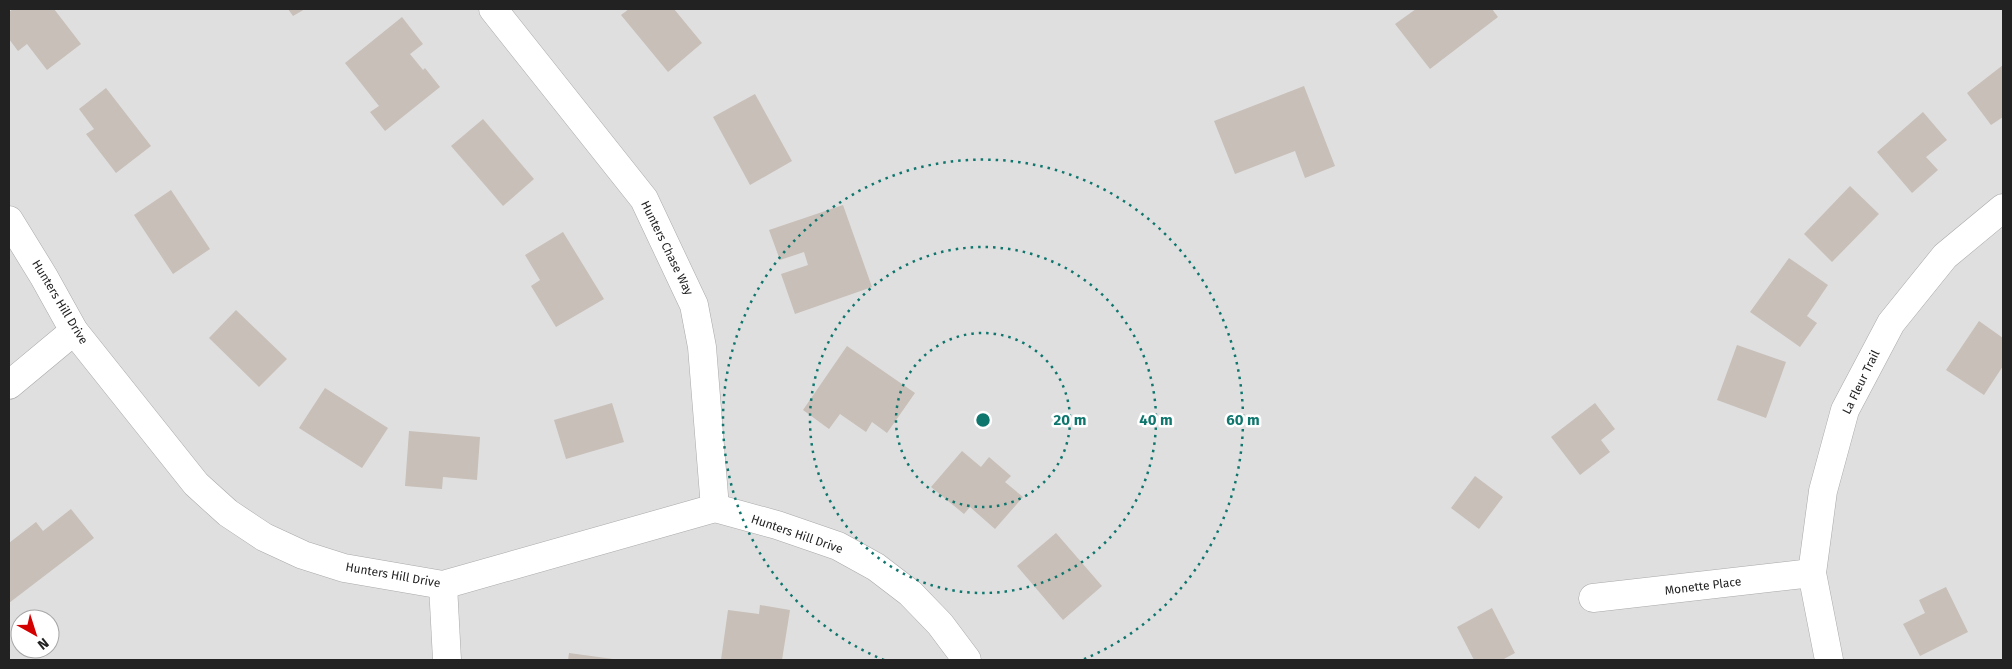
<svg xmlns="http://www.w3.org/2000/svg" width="2012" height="669" font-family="'Fira Sans',sans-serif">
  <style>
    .residential { fill: #e0dfdf; fill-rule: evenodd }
    .building { fill: #c7bfb8 }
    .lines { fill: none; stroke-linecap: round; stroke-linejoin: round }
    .minor-casing { stroke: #a9a9a9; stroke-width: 29 }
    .minor { stroke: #fff; stroke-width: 28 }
    .ring { fill: none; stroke: #0f766e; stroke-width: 2.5; stroke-dasharray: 2.5 5 }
    .labels { text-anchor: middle; stroke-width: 5; stroke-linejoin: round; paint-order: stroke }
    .street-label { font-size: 12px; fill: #222; stroke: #fff }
    .centre { fill: #0f766e; stroke: #fff; stroke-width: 2.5 }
    .ring-label { font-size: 15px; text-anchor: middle; font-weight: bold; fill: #0f766e; stroke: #fff; stroke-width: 5; stroke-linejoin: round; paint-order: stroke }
  </style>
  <rect width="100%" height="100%" fill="#f2efe9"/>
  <!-- residential -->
  <path class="residential" d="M9,9H2003V660H9ZM20,619H50V649H20Z"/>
  <!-- building -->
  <g class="building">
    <polygon points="13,9 54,9 81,44 47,70 27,44 18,51 9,39 9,12"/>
    <polygon points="288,9 305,9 293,16"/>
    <polygon points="629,9 674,9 702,43 668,72 621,15"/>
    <polygon points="1416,9 1492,9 1498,17 1430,69 1395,24"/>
    <polygon points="402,17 423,44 410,54 423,70 425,68 440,87 385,131 370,112 379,106 345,63"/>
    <polygon points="2003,65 2003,117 1991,125 1967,93"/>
    <polygon points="1304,86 1335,166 1305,178 1295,151 1235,174 1214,121"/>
    <polygon points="106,88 151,146 116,173 86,134 94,129 79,109"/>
    <polygon points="755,94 792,161 750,185 713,117"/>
    <polygon points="1923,112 1947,140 1926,157 1938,170 1912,193 1877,152"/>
    <polygon points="483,119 534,179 503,206 451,146"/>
    <polygon points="1850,186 1879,214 1832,262 1804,234"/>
    <polygon points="171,190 210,249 173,274 134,215"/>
    <polygon points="843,205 872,287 795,314 781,274 808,265 804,252 780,260 769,230"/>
    <polygon points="563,232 604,299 556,327 531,286 540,280 525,255"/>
    <polygon points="1789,258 1828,285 1807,316 1817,323 1800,347 1750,312"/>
    <polygon points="236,310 287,359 259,387 209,338"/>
    <polygon points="1979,321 2003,338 2003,366 1984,395 1946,370"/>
    <polygon points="1737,345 1786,362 1766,418 1717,400"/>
    <polygon points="847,346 915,393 887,433 872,422 866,432 840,414 829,429 803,410"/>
    <polygon points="325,388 388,428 362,468 299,428"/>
    <polygon points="612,403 624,442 566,459 554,420"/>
    <polygon points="1595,403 1615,429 1601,440 1610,452 1580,475 1551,437"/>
    <polygon points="409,431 480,437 477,480 443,477 442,489 405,486"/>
    <polygon points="962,451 981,467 989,457 1011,476 1005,482 1023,497 995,529 970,507 964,514 931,487"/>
    <polygon points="1475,476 1503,497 1479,529 1451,508"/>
    <polygon points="71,509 94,538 9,603 9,543 36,522 43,531"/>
    <polygon points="1056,533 1102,586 1063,620 1017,566"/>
    <polygon points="1946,587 1968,632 1920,656 1903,624 1925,613 1919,600"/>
    <polygon points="760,605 790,610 782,660 721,660 728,610 759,614"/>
    <polygon points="1492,608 1515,653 1502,660 1474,660 1457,627"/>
    <polygon points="569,653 613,659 613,660 568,660"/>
  </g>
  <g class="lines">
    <!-- minor casing -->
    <g class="minor-casing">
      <g id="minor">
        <polyline points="493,9 644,199 694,305 702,347 715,508"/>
        <polyline points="9,220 44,277 74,331 196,484 228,513 264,537 303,555 344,568 443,585 715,508 777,525 838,546 876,567 910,593 940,624 967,660"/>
        <polyline points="9,385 74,331"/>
        <polyline points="443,585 447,660"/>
        <polyline points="1593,598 1812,573"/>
        <polyline points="1829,660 1812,573 1823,491 1845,410 1891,323 1945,256 2003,208"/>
      </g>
    </g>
    <!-- minor -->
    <use href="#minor" class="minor"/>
  </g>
  <!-- distance rings -->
  <g class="ring">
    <circle cx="983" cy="420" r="87"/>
    <circle cx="983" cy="420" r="173"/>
    <path d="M884 660A260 260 0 1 1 1082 660"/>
  </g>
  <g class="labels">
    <!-- street labels -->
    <g class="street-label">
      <text transform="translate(667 248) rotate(64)" y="4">Hunters Chase Way</text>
      <text transform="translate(60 302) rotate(59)" y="4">Hunters Hill Drive</text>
      <text transform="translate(1861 382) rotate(-64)" y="4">La Fleur Trail</text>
      <text transform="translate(797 534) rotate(19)" y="4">Hunters Hill Drive</text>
      <text transform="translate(393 575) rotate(10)" y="4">Hunters Hill Drive</text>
      <text transform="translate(1703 586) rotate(-7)" y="4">Monette Place</text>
    </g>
  </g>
  <circle cx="983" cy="420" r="8" class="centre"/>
  <g class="ring-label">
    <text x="1070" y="425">20 m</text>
    <text x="1156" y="425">40 m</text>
    <text x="1243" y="425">60 m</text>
  </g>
  <!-- border -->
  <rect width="2012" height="669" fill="none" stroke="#222222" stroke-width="20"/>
  <!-- north arrow -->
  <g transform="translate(35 634) rotate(141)"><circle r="24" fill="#ffffff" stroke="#a7a7a7"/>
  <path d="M0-4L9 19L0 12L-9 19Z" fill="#d40000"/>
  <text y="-8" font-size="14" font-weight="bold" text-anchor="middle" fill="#222222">N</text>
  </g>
</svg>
